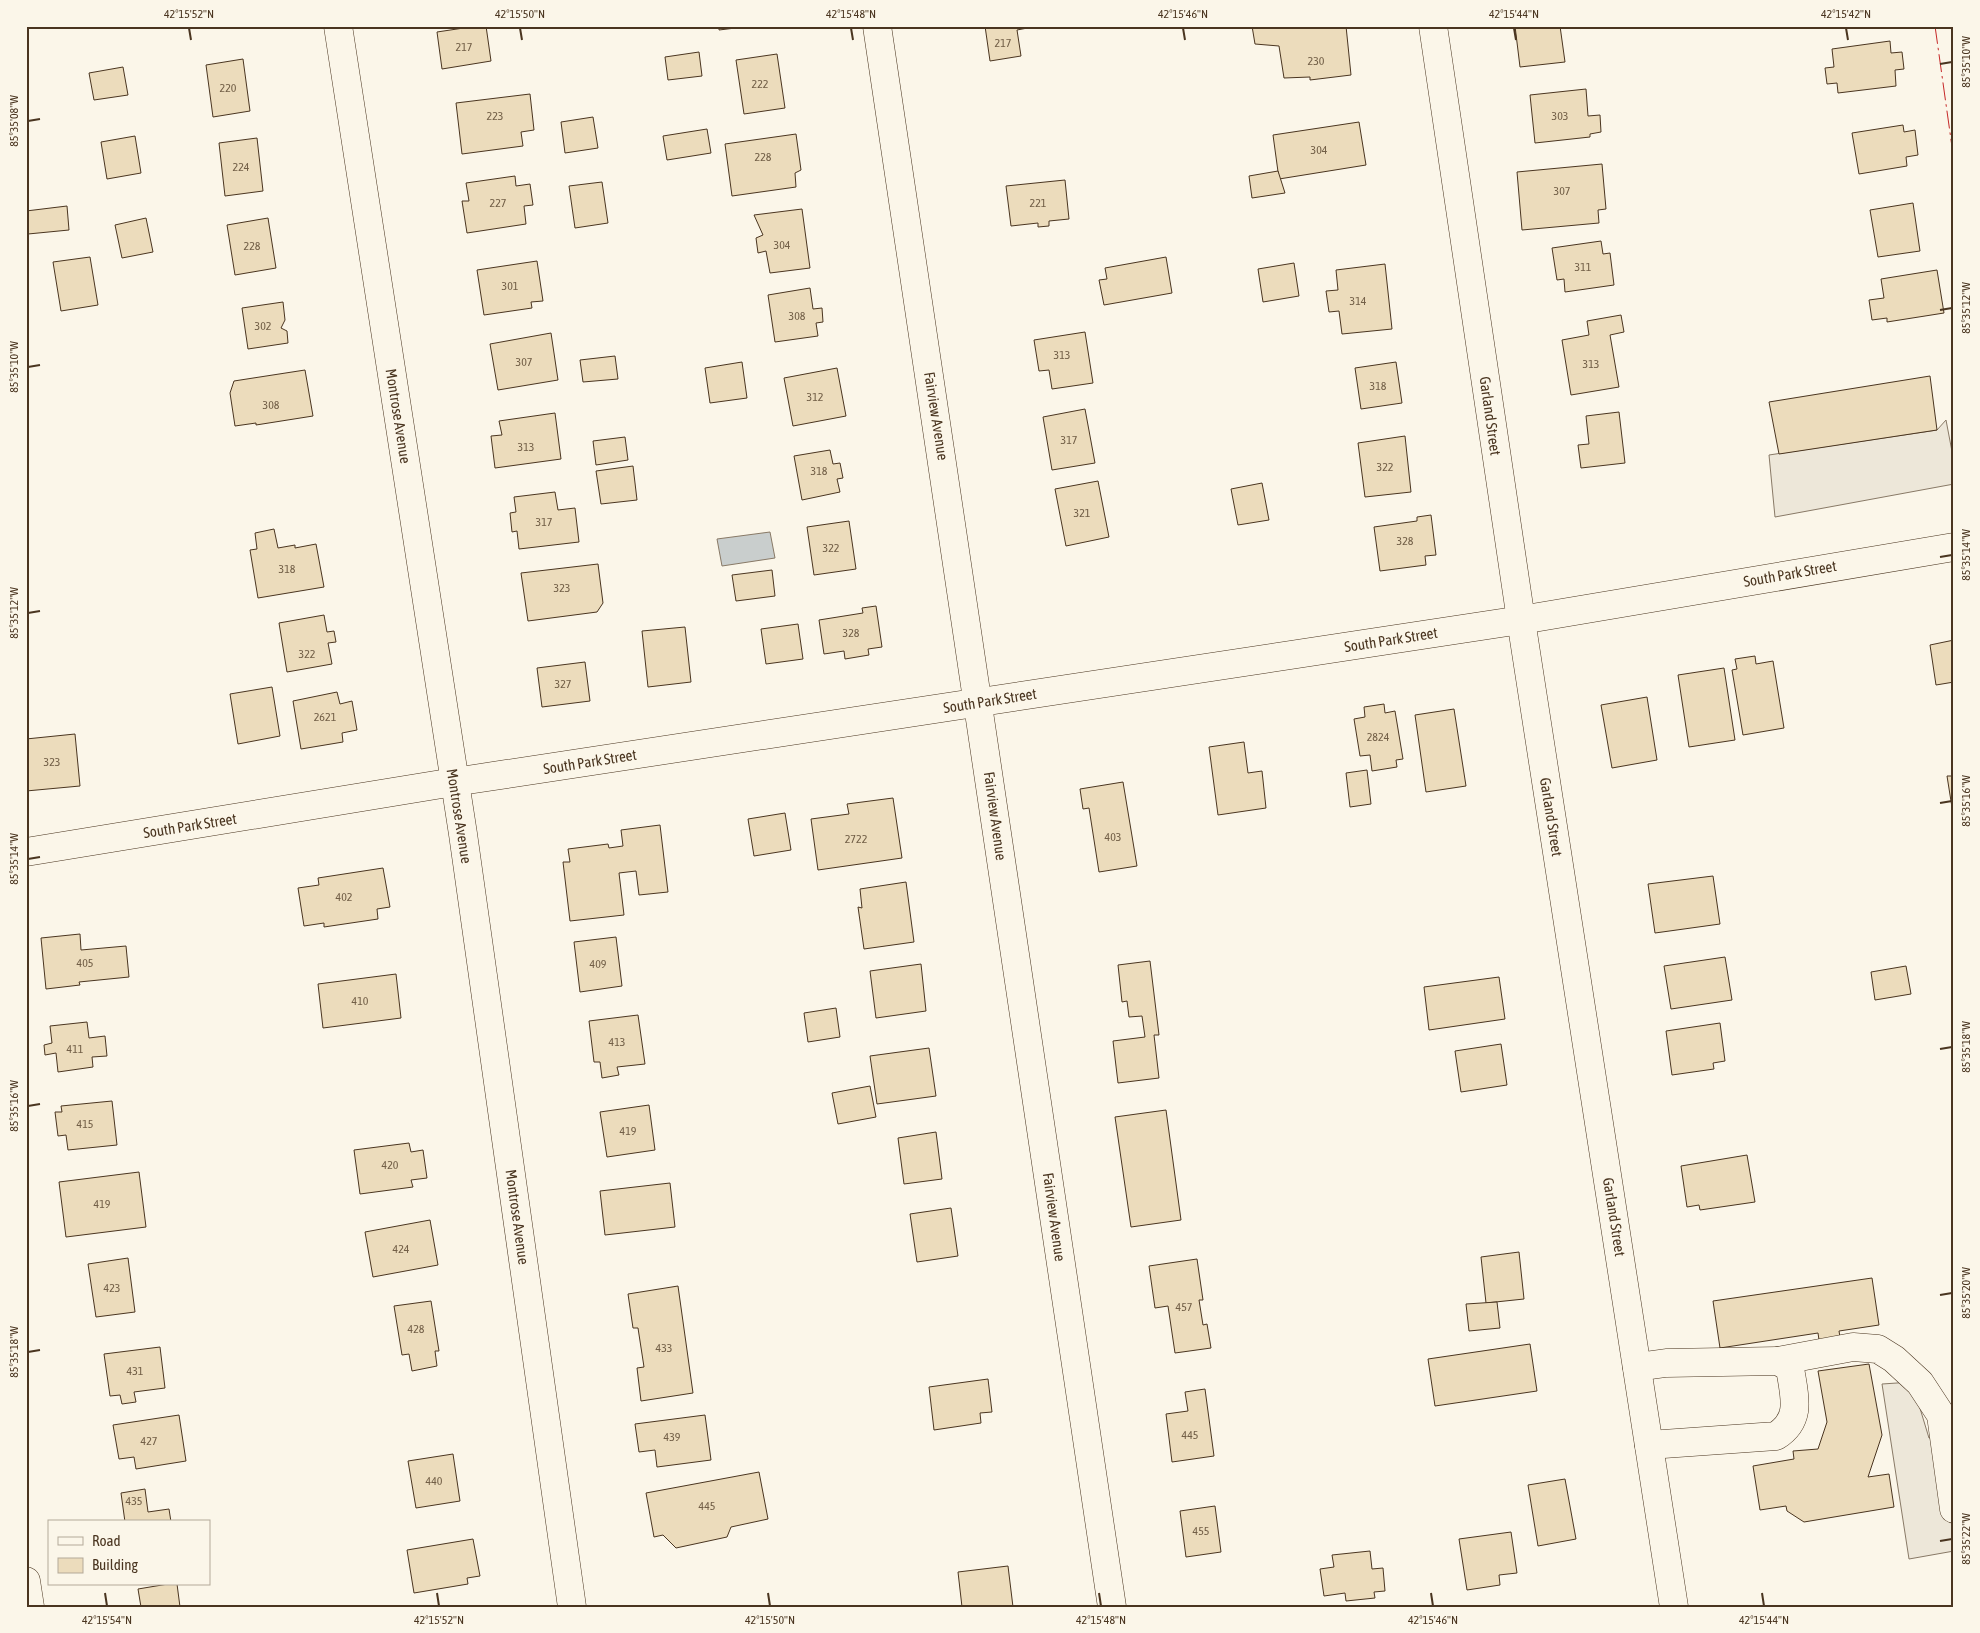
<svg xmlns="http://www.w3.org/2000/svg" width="1980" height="1633" font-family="'Asap Condensed',sans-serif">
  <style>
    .parking { fill: #ede7d9; stroke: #887966 }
    .water { fill: #c9cecd; stroke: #887966 }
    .building { fill: #ecdcbc; stroke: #4a3520 }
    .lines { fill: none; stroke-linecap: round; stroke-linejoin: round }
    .minor-casing { stroke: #4a3520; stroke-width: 29 }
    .minor { stroke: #fbf6e9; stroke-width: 28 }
    .power { stroke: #c62828; stroke-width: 1; stroke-dasharray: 18 4 2.5 4; stroke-linecap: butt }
    .ticks { fill: none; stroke: #4a3520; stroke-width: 2 }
    .labels { text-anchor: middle; stroke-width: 4; stroke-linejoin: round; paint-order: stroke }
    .number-label { font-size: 12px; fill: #725f47 }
    .street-label { font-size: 15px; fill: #4a3520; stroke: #fbf6e9 }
    .neatline { fill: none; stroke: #4a3520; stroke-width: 2 }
    .ticks-label { font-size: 12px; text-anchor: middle; fill: #4a3520 }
  </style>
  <rect width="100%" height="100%" fill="#fbf6e9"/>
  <!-- parking -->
  <g class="parking">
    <polygon points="1946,420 1954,462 1954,484 1775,517 1769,455 1937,430"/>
    <polygon points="1912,1382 1929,1438 1954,1434 1954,1551 1909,1559 1882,1384"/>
  </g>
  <!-- water -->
  <polygon class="water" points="770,532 775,558 722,566 717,539"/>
  <!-- building -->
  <g class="building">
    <polygon points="477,26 486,26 491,61 442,69 437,32"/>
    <polygon points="719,26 752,26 719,30"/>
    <polygon points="985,26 1038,26 1017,30 1021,56 990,61"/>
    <polygon points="1252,26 1346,26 1351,75 1310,80 1310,77 1284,78 1279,46 1255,44"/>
    <polygon points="1515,26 1560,26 1565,62 1520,67"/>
    <polygon points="1890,41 1891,53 1902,52 1904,69 1895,70 1896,86 1838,93 1837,83 1827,84 1825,68 1834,67 1832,49"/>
    <polygon points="699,52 702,76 668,80 665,57"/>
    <polygon points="777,54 785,108 744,114 736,60"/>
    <polygon points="243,59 250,111 213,117 206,65"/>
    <polygon points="123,67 128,95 94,100 89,73"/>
    <polygon points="1586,89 1588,116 1600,115 1601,132 1590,134 1590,137 1535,143 1530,95"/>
    <polygon points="530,94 534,130 521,132 523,146 462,154 456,103"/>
    <polygon points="593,117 598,148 565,153 561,122"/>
    <polygon points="1359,122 1366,165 1279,179 1273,135"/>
    <polygon points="1903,125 1904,132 1915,130 1918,155 1906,157 1907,166 1859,174 1852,133"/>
    <polygon points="707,129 711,153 667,160 663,136"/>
    <polygon points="796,134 801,170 795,173 796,187 732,196 725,144"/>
    <polygon points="135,136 141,173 107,179 101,142"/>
    <polygon points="257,138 263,191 225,196 219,143"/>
    <polygon points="1602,164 1606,209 1598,210 1599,223 1522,230 1517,172"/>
    <polygon points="1278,171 1285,193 1252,198 1249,176"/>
    <polygon points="515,176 516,186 530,184 533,205 524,206 526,224 467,233 462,201 469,201 466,183"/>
    <polygon points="1065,180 1069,219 1049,221 1049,226 1038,227 1038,223 1011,226 1006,186"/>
    <polygon points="602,182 608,223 575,228 569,186"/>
    <polygon points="1913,203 1920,251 1878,257 1870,210"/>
    <polygon points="67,206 69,230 28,234 26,211"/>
    <polygon points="802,209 810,268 770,273 766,251 758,253 756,238 763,235 754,215"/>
    <polygon points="146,218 153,252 122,258 115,225"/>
    <polygon points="268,218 276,268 235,275 227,225"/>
    <polygon points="1601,241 1603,254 1610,253 1614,285 1565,292 1564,279 1557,280 1552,248"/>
    <polygon points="90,257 98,305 61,311 53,262"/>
    <polygon points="1166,257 1172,293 1104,305 1099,280 1107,279 1105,268"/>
    <polygon points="537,261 543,301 531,302 532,308 484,315 477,270"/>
    <polygon points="1294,263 1299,296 1263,302 1258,269"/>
    <polygon points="1385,264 1392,329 1342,334 1339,311 1329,312 1326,291 1338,290 1336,270"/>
    <polygon points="1937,270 1944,313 1887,322 1887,318 1872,320 1869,300 1884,298 1881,279"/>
    <polygon points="810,288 813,309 822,308 823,322 816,323 818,336 775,342 768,295"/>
    <polygon points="283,302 285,320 281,328 287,331 288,343 248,349 242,308"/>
    <polygon points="1621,315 1624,332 1610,335 1619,387 1571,395 1562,340 1589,335 1587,321"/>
    <polygon points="1085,332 1093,383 1052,389 1049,370 1039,371 1034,340"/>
    <polygon points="551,333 558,380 498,390 490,344"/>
    <polygon points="615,356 618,379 583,382 580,360"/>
    <polygon points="742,362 747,398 710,403 705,368"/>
    <polygon points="1396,362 1402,403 1361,409 1355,368"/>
    <polygon points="837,368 846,416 793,426 784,378"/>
    <polygon points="305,370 313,416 256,425 256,423 235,426 230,393 234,381"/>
    <polygon points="1930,376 1937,430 1779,454 1769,402"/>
    <polygon points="1085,409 1095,463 1052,470 1043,417"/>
    <polygon points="1619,412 1625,463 1581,468 1578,445 1589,444 1586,416"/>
    <polygon points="555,413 561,459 495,468 491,436 502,435 499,421"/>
    <polygon points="1405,436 1411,492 1365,497 1358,443"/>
    <polygon points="625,437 628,460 596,465 593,441"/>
    <polygon points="830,450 833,464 840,463 843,478 837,479 840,492 802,500 794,456"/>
    <polygon points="633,466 637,500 601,504 596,471"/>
    <polygon points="1098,481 1109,537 1066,546 1055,489"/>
    <polygon points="1262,483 1269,520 1238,525 1231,489"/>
    <polygon points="555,492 558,510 575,508 579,542 519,549 517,531 512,532 510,513 516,512 514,497"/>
    <polygon points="1431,515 1436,555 1425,556 1426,565 1380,571 1374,527 1417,521 1417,517"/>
    <polygon points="849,521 856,569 814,575 807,527"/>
    <polygon points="274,529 278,548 295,545 295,548 316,544 324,587 258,598 250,550 257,549 255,533"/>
    <polygon points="598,564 603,603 597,612 528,621 521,573"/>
    <polygon points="772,570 775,596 736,601 732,575"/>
    <polygon points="876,606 882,647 868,649 869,655 845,659 844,651 824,654 819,620 863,613 862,608"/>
    <polygon points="324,615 327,632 334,631 336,642 328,643 332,664 287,672 279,623"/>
    <polygon points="798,624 803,659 766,664 761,629"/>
    <polygon points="685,627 691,682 648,687 642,631"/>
    <polygon points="1954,640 1954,682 1936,685 1930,645"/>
    <polygon points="1755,656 1756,664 1773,661 1784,728 1743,735 1732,670 1737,669 1735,659"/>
    <polygon points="585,662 590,701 542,707 537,668"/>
    <polygon points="1724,668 1735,740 1689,747 1678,675"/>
    <polygon points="272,687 280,736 238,744 230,694"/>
    <polygon points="337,692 340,704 352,701 357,730 342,733 343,742 301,749 293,701"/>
    <polygon points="1647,697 1657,760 1612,768 1601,705"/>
    <polygon points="1384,704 1385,713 1395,711 1403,759 1396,760 1397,767 1372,771 1370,755 1360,756 1354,719 1365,717 1364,707"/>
    <polygon points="1454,709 1466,786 1426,792 1415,715"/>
    <polygon points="75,734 80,786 26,791 26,739"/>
    <polygon points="1244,742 1248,773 1262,771 1266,808 1218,815 1209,747"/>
    <polygon points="1367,770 1371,804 1350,807 1346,773"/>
    <polygon points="1947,776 1954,776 1954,820"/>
    <polygon points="1123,782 1137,866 1099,872 1089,808 1083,809 1080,789"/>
    <polygon points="893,798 902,858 818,870 811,819 849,814 847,804"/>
    <polygon points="785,813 791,850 754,856 748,819"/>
    <polygon points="660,825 668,892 639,895 636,871 619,873 624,915 570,921 563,862 570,862 568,849 608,844 609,848 623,846 621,830"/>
    <polygon points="383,868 390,907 377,909 378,919 324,927 324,923 304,926 298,888 319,885 318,878"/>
    <polygon points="1713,876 1720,924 1655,933 1648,884"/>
    <polygon points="906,882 914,942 864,949 858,907 862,908 860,889"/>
    <polygon points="80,934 81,950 126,946 129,977 79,982 80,985 46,989 41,938"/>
    <polygon points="616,937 622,986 580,992 574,942"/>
    <polygon points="1725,957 1732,1000 1671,1009 1664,966"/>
    <polygon points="1150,961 1159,1035 1154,1035 1159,1078 1118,1083 1113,1041 1145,1037 1142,1016 1129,1017 1127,1001 1122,1002 1118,965"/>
    <polygon points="921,964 926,1011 876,1018 870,971"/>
    <polygon points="1906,966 1911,994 1875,1000 1871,972"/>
    <polygon points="396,974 401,1018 323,1028 318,984"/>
    <polygon points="1499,977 1505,1019 1429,1030 1424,987"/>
    <polygon points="836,1008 840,1037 808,1042 804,1013"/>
    <polygon points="638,1015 645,1064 617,1067 619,1075 602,1078 600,1062 594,1062 589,1021"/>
    <polygon points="87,1022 89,1038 105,1036 107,1056 92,1057 93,1067 58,1072 56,1053 45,1055 44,1045 52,1043 50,1026"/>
    <polygon points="1720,1023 1725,1061 1713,1063 1714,1069 1672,1075 1666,1031"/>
    <polygon points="1501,1044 1507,1085 1461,1092 1455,1051"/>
    <polygon points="929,1048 936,1096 877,1104 870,1056"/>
    <polygon points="870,1086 876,1117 838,1124 832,1093"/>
    <polygon points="112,1101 117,1145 68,1150 66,1135 58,1136 55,1112 62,1112 61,1106"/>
    <polygon points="649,1105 655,1150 607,1157 600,1112"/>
    <polygon points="1166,1110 1181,1220 1131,1227 1115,1117"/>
    <polygon points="936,1132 942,1179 904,1184 898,1138"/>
    <polygon points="409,1143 411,1152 423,1150 427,1178 411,1180 413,1187 360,1194 354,1150"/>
    <polygon points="1747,1155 1755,1202 1700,1210 1699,1205 1687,1207 1681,1166"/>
    <polygon points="139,1172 146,1227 66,1237 59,1182"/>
    <polygon points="670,1183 675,1227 605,1235 600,1191"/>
    <polygon points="951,1208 958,1256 917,1262 910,1214"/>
    <polygon points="430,1220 438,1265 373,1277 365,1232"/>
    <polygon points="1519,1252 1524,1299 1486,1303 1481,1257"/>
    <polygon points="128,1258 135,1312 96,1317 88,1264"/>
    <polygon points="1197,1259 1203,1300 1199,1300 1203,1325 1207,1324 1211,1348 1175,1353 1168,1306 1155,1308 1149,1266"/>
    <polygon points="1872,1278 1879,1325 1839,1331 1840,1337 1819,1340 1818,1333 1720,1348 1713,1301"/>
    <polygon points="678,1286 693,1393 641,1401 637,1368 644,1367 638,1328 633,1328 628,1294"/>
    <polygon points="431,1301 439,1351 435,1351 437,1366 412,1371 409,1354 402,1355 394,1306"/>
    <polygon points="1497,1302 1500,1328 1469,1331 1466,1304"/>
    <polygon points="1530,1344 1537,1391 1435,1406 1428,1359"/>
    <polygon points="160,1347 165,1388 134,1392 136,1402 122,1404 120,1395 110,1396 104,1354"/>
    <polygon points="1869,1364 1882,1435 1868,1477 1889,1474 1894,1507 1804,1522 1787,1511 1786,1506 1760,1510 1753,1466 1794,1459 1793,1451 1818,1449 1827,1422 1818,1371"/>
    <polygon points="988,1379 992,1412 980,1413 981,1423 934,1430 929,1387"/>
    <polygon points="1205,1389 1214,1456 1172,1462 1166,1414 1188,1411 1185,1392"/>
    <polygon points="179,1415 186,1461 136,1469 134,1457 119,1459 113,1425"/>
    <polygon points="705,1415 711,1460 657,1467 655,1450 639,1452 635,1424"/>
    <polygon points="453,1454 460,1501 416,1508 408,1461"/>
    <polygon points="759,1472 768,1519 731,1527 727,1537 676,1548 663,1535 654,1537 646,1493"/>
    <polygon points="1565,1479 1576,1539 1538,1546 1528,1485"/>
    <polygon points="145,1489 148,1512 169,1509 171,1522 125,1522 121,1493"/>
    <polygon points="1215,1506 1221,1552 1186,1557 1180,1511"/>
    <polygon points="1511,1532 1517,1573 1499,1575 1500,1585 1467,1590 1459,1539"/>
    <polygon points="473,1539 480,1576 467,1578 468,1584 414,1593 407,1550"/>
    <polygon points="1370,1551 1372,1569 1383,1568 1385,1591 1374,1592 1375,1598 1346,1601 1345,1593 1324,1596 1320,1569 1334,1567 1332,1555"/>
    <polygon points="1008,1566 1013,1607 962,1607 958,1572"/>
    <polygon points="168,1584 177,1584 180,1607 141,1607 138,1589"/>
  </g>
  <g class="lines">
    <!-- minor casing -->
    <g class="minor-casing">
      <g id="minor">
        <polyline points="338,26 463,834 572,1607"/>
        <polyline points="877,26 1112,1607"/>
        <polyline points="1433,26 1521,620 1674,1607"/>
        <polyline points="26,852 454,782 1521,620 1954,547"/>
        <polyline points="1778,1361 1853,1347 1878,1349 1894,1359 1920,1383 1941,1415 1954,1509"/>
        <path d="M1637,1367L1666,1363L1778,1361L1790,1368C1794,1395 1803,1419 1776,1436L1649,1445"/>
        <polyline points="26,1581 30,1607"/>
      </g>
    </g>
    <!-- minor -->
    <use href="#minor" class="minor"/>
    <!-- power -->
    <polyline class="power" points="1935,26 1954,161"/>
  </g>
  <!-- ticks -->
  <path class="ticks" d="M189,28L191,40M520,28L522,40M851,28L853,40M1183,28L1185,40M1514,28L1516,40M1846,28L1848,40M1940,64L1952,62M28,121L40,119M1940,310L1952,308M28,367L40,365M1940,557L1952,555M28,613L40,611M1940,803L1952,801M28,859L40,857M1940,1049L1952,1047M28,1106L40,1104M1940,1295L1952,1293M28,1352L40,1350M1940,1541L1952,1539M105,1593L107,1606M437,1593L439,1606M768,1593L770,1606M1099,1593L1101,1606M1431,1593L1433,1606M1762,1593L1764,1606"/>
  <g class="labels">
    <!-- number labels -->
    <g class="number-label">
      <text x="1003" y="47">217</text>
      <text x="464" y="51">217</text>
      <text x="1316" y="65">230</text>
      <text x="760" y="88">222</text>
      <text x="228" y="92">220</text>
      <text x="495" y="120">223</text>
      <text x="1560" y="120">303</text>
      <text x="1319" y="154">304</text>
      <text x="763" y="161">228</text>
      <text x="241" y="171">224</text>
      <text x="1562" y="195">307</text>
      <text x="498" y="207">227</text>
      <text x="1038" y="207">221</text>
      <text x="782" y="249">304</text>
      <text x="252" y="250">228</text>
      <text x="1583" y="271">311</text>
      <text x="510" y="290">301</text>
      <text x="1358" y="305">314</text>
      <text x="797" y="320">308</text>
      <text x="263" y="330">302</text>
      <text x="1062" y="359">313</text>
      <text x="524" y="366">307</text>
      <text x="1591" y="368">313</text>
      <text x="1378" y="390">318</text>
      <text x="815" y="401">312</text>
      <text x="271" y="409">308</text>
      <text x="1069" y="444">317</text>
      <text x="526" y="451">313</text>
      <text x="1385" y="471">322</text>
      <text x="819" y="475">318</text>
      <text x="1082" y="517">321</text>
      <text x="544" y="526">317</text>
      <text x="1405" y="545">328</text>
      <text x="831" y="552">322</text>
      <text x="287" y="573">318</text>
      <text x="562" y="592">323</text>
      <text x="851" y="637">328</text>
      <text x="307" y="658">322</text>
      <text x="563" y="688">327</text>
      <text x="325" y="721">2621</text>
      <text x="1378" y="741">2824</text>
      <text x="52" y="766">323</text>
      <text x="1113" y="841">403</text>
      <text x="856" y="843">2722</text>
      <text x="344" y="901">402</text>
      <text x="85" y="967">405</text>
      <text x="598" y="968">409</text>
      <text x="360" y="1005">410</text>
      <text x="617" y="1046">413</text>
      <text x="75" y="1053">411</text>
      <text x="85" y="1128">415</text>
      <text x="628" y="1135">419</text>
      <text x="390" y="1169">420</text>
      <text x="102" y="1208">419</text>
      <text x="401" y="1253">424</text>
      <text x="112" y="1292">423</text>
      <text x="1184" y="1311">457</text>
      <text x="416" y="1333">428</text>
      <text x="664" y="1352">433</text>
      <text x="135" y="1375">431</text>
      <text x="1190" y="1439">445</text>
      <text x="672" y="1441">439</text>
      <text x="149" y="1445">427</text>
      <text x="434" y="1485">440</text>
      <text x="134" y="1505">435</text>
      <text x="707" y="1510">445</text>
      <text x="1201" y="1535">455</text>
    </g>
    <!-- street labels -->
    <g class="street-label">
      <text transform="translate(398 416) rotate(81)" y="5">Montrose Avenue</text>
      <text transform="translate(936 416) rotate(81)" y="5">Fairview Avenue</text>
      <text transform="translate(1490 416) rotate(82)" y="5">Garland Street</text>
      <text transform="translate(1790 574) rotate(-10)" y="5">South Park Street</text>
      <text transform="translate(1391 640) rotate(-9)" y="5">South Park Street</text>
      <text transform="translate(990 701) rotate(-9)" y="5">South Park Street</text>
      <text transform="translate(590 762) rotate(-9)" y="5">South Park Street</text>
      <text transform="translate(459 816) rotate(81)" y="5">Montrose Avenue</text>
      <text transform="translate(995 816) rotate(82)" y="5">Fairview Avenue</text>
      <text transform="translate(1551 817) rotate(81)" y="5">Garland Street</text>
      <text transform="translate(190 826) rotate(-9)" y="5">South Park Street</text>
      <text transform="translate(517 1217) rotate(82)" y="5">Montrose Avenue</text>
      <text transform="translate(1054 1217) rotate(82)" y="5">Fairview Avenue</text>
      <text transform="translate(1614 1217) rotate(81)" y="5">Garland Street</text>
    </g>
  </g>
  <!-- border -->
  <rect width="1980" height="1633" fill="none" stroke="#fbf6e9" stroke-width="55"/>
  <!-- legend -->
  <rect x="48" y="1520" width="162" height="65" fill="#fbf6e9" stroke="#b4a999"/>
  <rect x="58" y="1537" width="25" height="8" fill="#fbf6e9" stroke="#b4a999"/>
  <text x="92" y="1546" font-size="15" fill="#4a3520">Road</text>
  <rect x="58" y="1558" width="25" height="15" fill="#ecdcbc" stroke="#b4a999"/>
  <text x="92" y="1570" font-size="15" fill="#4a3520">Building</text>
  <rect x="28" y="28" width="1924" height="1578" class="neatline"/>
  <g class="ticks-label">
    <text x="189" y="18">42°15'52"N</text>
    <text x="520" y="18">42°15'50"N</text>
    <text x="851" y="18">42°15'48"N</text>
    <text x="1183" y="18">42°15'46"N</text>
    <text x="1514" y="18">42°15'44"N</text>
    <text x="1846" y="18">42°15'42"N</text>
    <text transform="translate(1966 62) rotate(-90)" y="4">85°35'10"W</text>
    <text transform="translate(14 121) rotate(-90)" y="4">85°35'08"W</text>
    <text transform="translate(1966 308) rotate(-90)" y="4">85°35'12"W</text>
    <text transform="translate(14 367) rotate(-90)" y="4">85°35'10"W</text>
    <text transform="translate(1966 555) rotate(-90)" y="4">85°35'14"W</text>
    <text transform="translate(14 613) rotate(-90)" y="4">85°35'12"W</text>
    <text transform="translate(1966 801) rotate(-90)" y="4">85°35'16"W</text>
    <text transform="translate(14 859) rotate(-90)" y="4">85°35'14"W</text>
    <text transform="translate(1966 1047) rotate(-90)" y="4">85°35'18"W</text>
    <text transform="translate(14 1106) rotate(-90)" y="4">85°35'16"W</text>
    <text transform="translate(1966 1293) rotate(-90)" y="4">85°35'20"W</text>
    <text transform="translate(14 1352) rotate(-90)" y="4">85°35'18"W</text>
    <text transform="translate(1966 1539) rotate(-90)" y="4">85°35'22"W</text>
    <text x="107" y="1624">42°15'54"N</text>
    <text x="439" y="1624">42°15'52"N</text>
    <text x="770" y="1624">42°15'50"N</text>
    <text x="1101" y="1624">42°15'48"N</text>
    <text x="1433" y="1624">42°15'46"N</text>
    <text x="1764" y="1624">42°15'44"N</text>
  </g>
</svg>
